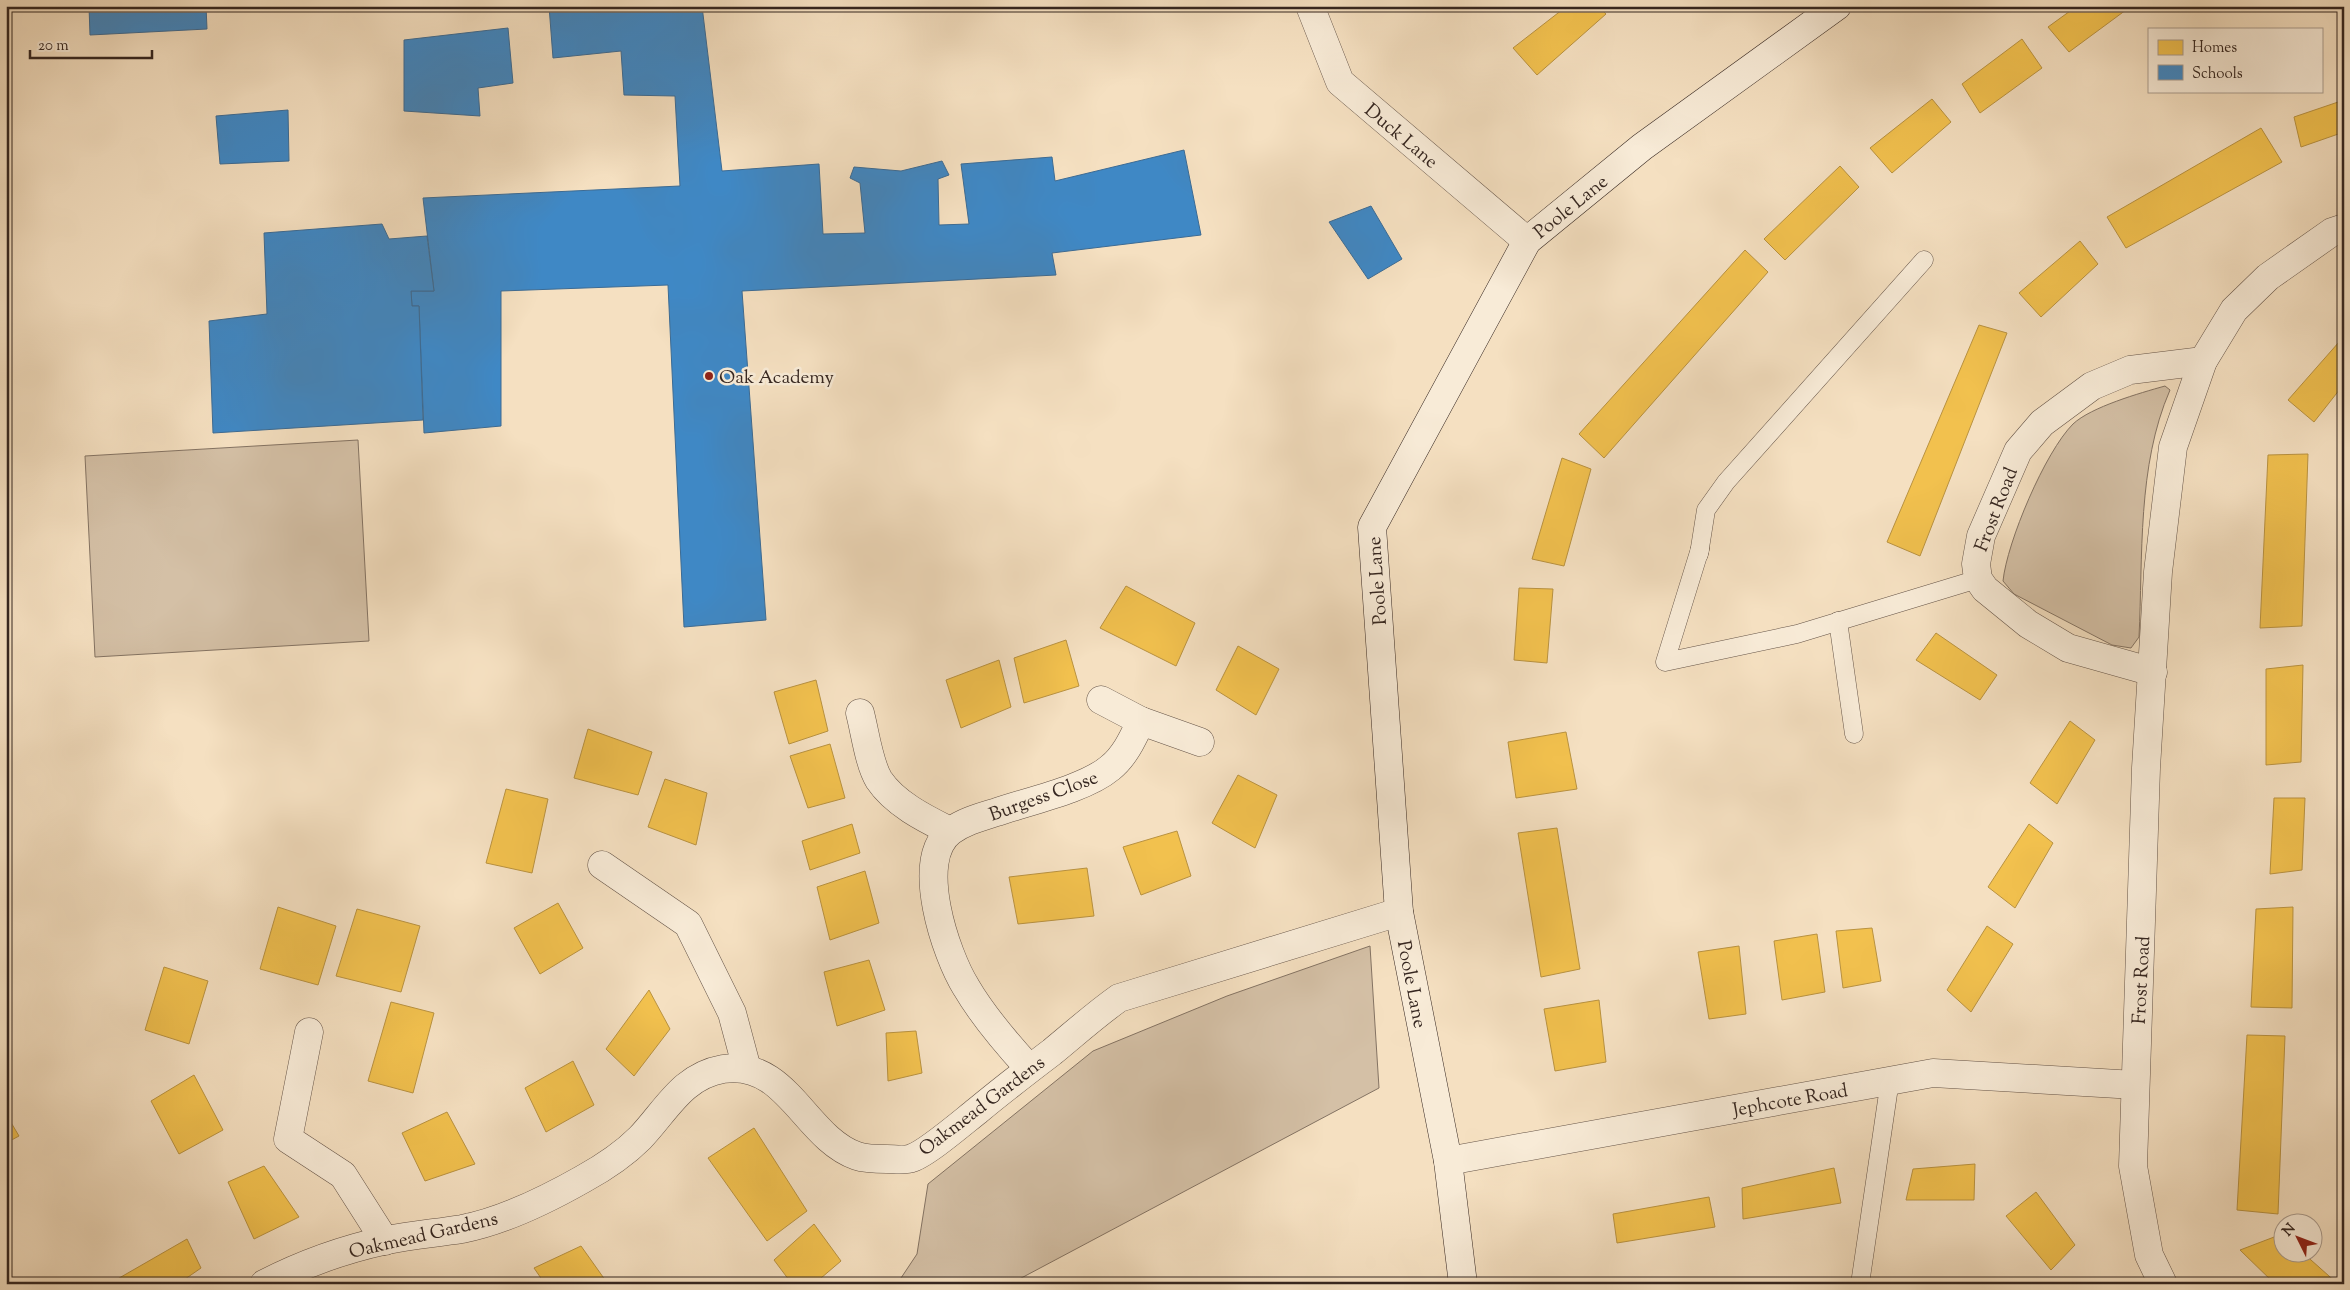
<svg xmlns="http://www.w3.org/2000/svg" width="2350" height="1290" font-family="'Sorts Mill Goudy',serif">
  <style>
    .green { fill: #d4c0a6; stroke: #847363 }
    .homes { fill: #f2c14e; stroke: #b99240 }
    .schools { fill: #3f88c5; stroke: #3c6b94 }
    .lines { fill: none; stroke-linecap: round; stroke-linejoin: round }
    .lane-casing { stroke: #655448; stroke-width: 19 }
    .street-casing { stroke: #655448; stroke-width: 29 }
    .secondary-casing { stroke: #352620; stroke-width: 29 }
    .lane { stroke: #f8ebd7; stroke-width: 18 }
    .street { stroke: #f8ebd7; stroke-width: 28 }
    .secondary { stroke: #f8ebd7; stroke-width: 28 }
    .poi-dot { fill: #8f2418; stroke: #f8ebd7; stroke-width: 2 }
    .labels { text-anchor: middle; stroke-width: 5; stroke-linejoin: round; paint-order: stroke }
    .street-label { font-size: 19px; fill: #352620; stroke: #f8ebd7 }
    .poi-label { font-size: 19px; fill: #352620; stroke: #f8ebd7; text-anchor: start }
  </style>
  <rect width="100%" height="100%" fill="#f5e0c1"/>
  <filter id="stains"><feTurbulence type="fractalNoise" baseFrequency=".004" numOctaves="4"/><feColorMatrix values="0 0 0 0 .2 0 0 0 0 .09 0 0 0 0 .02 0 0 0 .5 -.17"/></filter>
  <radialGradient id="worn" r=".72"><stop offset=".6" stop-color="#630" stop-opacity="0"/><stop offset="1" stop-color="#630" stop-opacity=".3"/></radialGradient>
  <!-- green -->
  <g class="green">
    <path d="M2165,386L2170,390C2137,466 2143,556 2139,637L2131,648L2112,645L2014,594L2003,581C2007,542 2045,452 2073,424C2091,407 2140,393 2165,386Z"/>
    <polygon points="358,440 369,641 95,657 85,456"/>
    <polygon points="1370,946 1379,1088 1010,1284 897,1284 917,1254 928,1184 1093,1051 1227,996"/>
  </g>
  <!-- homes -->
  <g class="homes">
    <polygon points="1567,6 1598,6 1606,14 1537,75 1513,48"/>
    <polygon points="2077,6 2130,6 2130,7 2069,52 2048,27"/>
    <polygon points="2022,39 2042,68 1980,113 1962,84"/>
    <polygon points="1932,99 1951,122 1892,173 1870,148"/>
    <polygon points="2344,100 2344,132 2301,147 2294,117"/>
    <polygon points="2261,128 2282,162 2126,248 2107,217"/>
    <polygon points="1840,166 1859,187 1785,260 1764,239"/>
    <polygon points="2080,241 2098,264 2041,317 2019,293"/>
    <polygon points="1745,250 1768,272 1604,458 1579,434"/>
    <polygon points="1979,325 2007,333 1920,556 1887,542"/>
    <polygon points="2339,342 2344,347 2344,384 2314,422 2288,400"/>
    <polygon points="2308,454 2302,626 2260,628 2268,455"/>
    <polygon points="1562,458 1591,469 1564,566 1532,559"/>
    <polygon points="1126,586 1195,623 1176,666 1100,628"/>
    <polygon points="1519,588 1553,589 1547,663 1514,660"/>
    <polygon points="1936,633 1997,675 1980,700 1916,660"/>
    <polygon points="1066,640 1079,686 1024,703 1014,658"/>
    <polygon points="1238,646 1279,669 1256,715 1216,690"/>
    <polygon points="999,660 1011,707 961,728 946,680"/>
    <polygon points="2303,665 2301,762 2266,765 2266,669"/>
    <polygon points="816,680 828,731 789,744 774,692"/>
    <polygon points="2070,721 2095,740 2057,804 2030,783"/>
    <polygon points="588,729 652,752 638,795 574,778"/>
    <polygon points="1566,732 1577,789 1516,798 1508,742"/>
    <polygon points="830,744 845,798 808,808 790,756"/>
    <polygon points="1238,775 1277,795 1255,848 1212,823"/>
    <polygon points="665,779 707,793 696,845 648,827"/>
    <polygon points="506,789 548,799 532,873 486,863"/>
    <polygon points="2274,798 2305,798 2302,870 2270,874"/>
    <polygon points="852,824 860,853 810,870 802,841"/>
    <polygon points="2029,824 2053,843 2015,908 1988,887"/>
    <polygon points="1557,828 1580,969 1541,977 1518,833"/>
    <polygon points="1177,831 1191,876 1141,895 1123,847"/>
    <polygon points="1087,868 1094,916 1018,924 1009,877"/>
    <polygon points="865,871 879,923 830,940 817,887"/>
    <polygon points="558,903 583,948 540,974 514,928"/>
    <polygon points="278,907 336,926 318,985 260,969"/>
    <polygon points="2293,907 2292,1008 2251,1007 2256,909"/>
    <polygon points="357,909 420,926 401,992 336,976"/>
    <polygon points="1987,926 2013,944 1971,1012 1947,990"/>
    <polygon points="1872,928 1881,981 1843,988 1836,931"/>
    <polygon points="1817,934 1825,992 1782,1000 1774,941"/>
    <polygon points="1739,946 1746,1014 1709,1019 1698,952"/>
    <polygon points="869,960 885,1010 837,1026 824,972"/>
    <polygon points="164,967 208,981 189,1044 145,1030"/>
    <polygon points="649,990 670,1029 634,1076 606,1049"/>
    <polygon points="1599,1000 1606,1062 1555,1071 1544,1009"/>
    <polygon points="391,1002 434,1013 413,1093 368,1081"/>
    <polygon points="916,1031 922,1073 888,1081 886,1033"/>
    <polygon points="2247,1035 2285,1036 2278,1214 2237,1210"/>
    <polygon points="573,1061 594,1105 546,1132 525,1088"/>
    <polygon points="194,1075 223,1130 179,1154 151,1101"/>
    <polygon points="447,1112 475,1164 425,1181 402,1133"/>
    <polygon points="6,1114 19,1136 6,1143"/>
    <polygon points="754,1128 807,1211 767,1241 708,1158"/>
    <polygon points="1975,1164 1974,1200 1906,1200 1913,1169"/>
    <polygon points="264,1166 299,1217 254,1239 228,1182"/>
    <polygon points="1834,1168 1841,1203 1743,1219 1742,1188"/>
    <polygon points="2036,1192 2075,1245 2051,1270 2006,1216"/>
    <polygon points="1709,1197 1715,1227 1617,1243 1613,1214"/>
    <polygon points="814,1224 841,1261 814,1284 792,1284 774,1260"/>
    <polygon points="2282,1234 2282,1252 2302,1252 2338,1284 2275,1284 2240,1250"/>
    <polygon points="187,1239 201,1268 178,1284 116,1284 114,1281"/>
    <polygon points="581,1246 608,1284 545,1284 534,1268"/>
  </g>
  <!-- schools -->
  <g class="schools">
    <polygon points="89,6 206,6 207,29 90,35"/>
    <polygon points="549,6 702,6 722,171 819,164 823,234 865,233 860,183 850,178 854,167 901,171 942,161 949,175 938,179 939,225 969,224 961,164 1052,157 1055,181 1184,150 1201,235 1052,253 1056,275 742,291 766,620 684,627 668,285 501,291 501,426 424,433 419,306 412,306 411,291 434,291 423,198 680,186 675,96 624,95 621,51 553,58"/>
    <polygon points="508,28 513,83 478,88 480,116 404,111 404,40"/>
    <polygon points="288,110 289,161 220,164 216,116"/>
    <polygon points="1371,206 1402,259 1368,279 1329,222"/>
    <polygon points="382,224 389,239 427,236 434,291 411,291 412,306 419,306 423,420 213,433 209,321 267,314 264,233"/>
  </g>
  <g class="lines">
    <!-- lane casing -->
    <g class="lane-casing">
      <g id="lane">
        <polyline points="1700,549 1665,662 1797,634 1978,579"/>
        <polyline points="1699,554 1706,510 1726,482 1924,260"/>
        <polyline points="1838,621 1854,734"/>
        <polyline points="1860,1284 1890,1080"/>
      </g>
    </g>
    <!-- street casing -->
    <g class="street-casing">
      <g id="street">
        <polyline points="1310,6 1340,82 1527,241"/>
        <polyline points="2153,672 2068,648 2028,624 1985,589 1978,579 1976,564 1981,536 2018,451 2042,423 2092,386 2130,370 2203,361"/>
        <path d="M860,713C865,732 869,764 879,780C895,804 926,819 950,831"/>
        <polyline points="1141,721 1200,742"/>
        <polyline points="602,865 688,924 732,1013 747,1069"/>
        <polyline points="309,1032 288,1139 343,1175 385,1241"/>
        <path d="M1029,1068C1007,1044 983,1016 966,987C946,955 913,859 951,831C965,821 981,817 997,812C1029,801 1085,789 1110,768C1125,756 1133,738 1141,721L1101,700"/>
        <polyline points="1448,1161 1933,1073 2135,1085"/>
        <path d="M264,1284C303,1264 345,1249 387,1240C412,1235 437,1233 462,1229C504,1221 546,1200 583,1179C603,1168 624,1154 640,1138C666,1111 682,1076 723,1069C787,1059 805,1138 857,1156C866,1159 877,1159 887,1159C894,1159 905,1161 912,1158C927,1153 963,1122 977,1111C1001,1091 1027,1071 1052,1052C1074,1034 1095,1015 1119,998L1399,912"/>
        <polyline points="2163,1284 2149,1255 2133,1166 2146,768 2158,572 2173,447 2203,361 2234,310 2268,277 2332,232 2344,228"/>
      </g>
    </g>
    <!-- secondary casing -->
    <g class="secondary-casing">
      <polyline id="secondary" points="1463,1284 1448,1161 1399,912 1372,527 1527,241 1642,147 1837,6"/>
    </g>
    <!-- lane -->
    <use href="#lane" class="lane"/>
    <!-- street -->
    <use href="#street" class="street"/>
    <!-- secondary -->
    <use href="#secondary" class="secondary"/>
  </g>
  <!-- markers -->
  <circle class="poi-dot" cx="709" cy="376" r="5"/>
  <g class="labels">
    <!-- street labels -->
    <g class="street-label">
      <text transform="translate(1402 135) rotate(40)" y="7">Duck Lane</text>
      <text transform="translate(1570 206) rotate(-39)" y="7">Poole Lane</text>
      <text transform="translate(1995 509) rotate(-69)" y="7">Frost Road</text>
      <text transform="translate(1376 581) rotate(-94)" y="7">Poole Lane</text>
      <text transform="translate(1043 795) rotate(-20)" y="7">Burgess Close</text>
      <text transform="translate(2140 980) rotate(-87)" y="7">Frost Road</text>
      <text transform="translate(1413 984) rotate(79)" y="7">Poole Lane</text>
      <text transform="translate(1790 1099) rotate(-10)" y="7">Jephcote Road</text>
      <text transform="translate(981 1105) rotate(-37)" y="7">Oakmead Gardens</text>
      <text transform="translate(423 1234) rotate(-13)" y="7">Oakmead Gardens</text>
    </g>
    <!-- poi labels -->
    <g class="poi-label">
      <text x="719" y="383">Oak Academy</text>
    </g>
  </g>
  <!-- margin -->
  <rect width="2350" height="1290" fill="none" stroke="#f5e0c1" stroke-width="25"/>
  <rect x="8" y="8" width="2335" height="1275" fill="none" stroke="#352620" stroke-width="2.5"/>
  <rect x="12" y="12" width="2325" height="1265" fill="none" stroke="#352620"/>
  <!-- legend -->
  <rect x="2148" y="28" width="175" height="65" fill="#f8ebd7" stroke="#aa9c8e"/>
  <rect x="2158" y="40" width="25" height="15" fill="#f2c14e" stroke="#aa9c8e"/>
  <text x="2192" y="52" font-size="15" fill="#352620">Homes</text>
  <rect x="2158" y="65" width="25" height="15" fill="#3f88c5" stroke="#aa9c8e"/>
  <text x="2192" y="78" font-size="15" fill="#352620">Schools</text>
  <!-- north arrow -->
  <g transform="translate(2298 1238) rotate(312)"><circle r="24" fill="#f8ebd7" stroke="#aa9c8e"/>
  <path d="M0-4L9 19L0 12L-9 19Z" fill="#8f2418"/>
  <text y="-8" font-size="14" font-weight="bold" text-anchor="middle" fill="#352620">N</text>
  </g>
  <!-- scale -->
  <path d="M30 50v8h122v-8" fill="none" stroke="#352620" stroke-width="2.5"/>
  <text x="38" y="50" font-size="15" fill="#352620" stroke="#f8ebd7" stroke-width="4" paint-order="stroke">20 m</text>
  <rect width="100%" height="100%" filter="url(#stains)"/>
  <rect width="100%" height="100%" fill="url(#worn)"/>
</svg>
